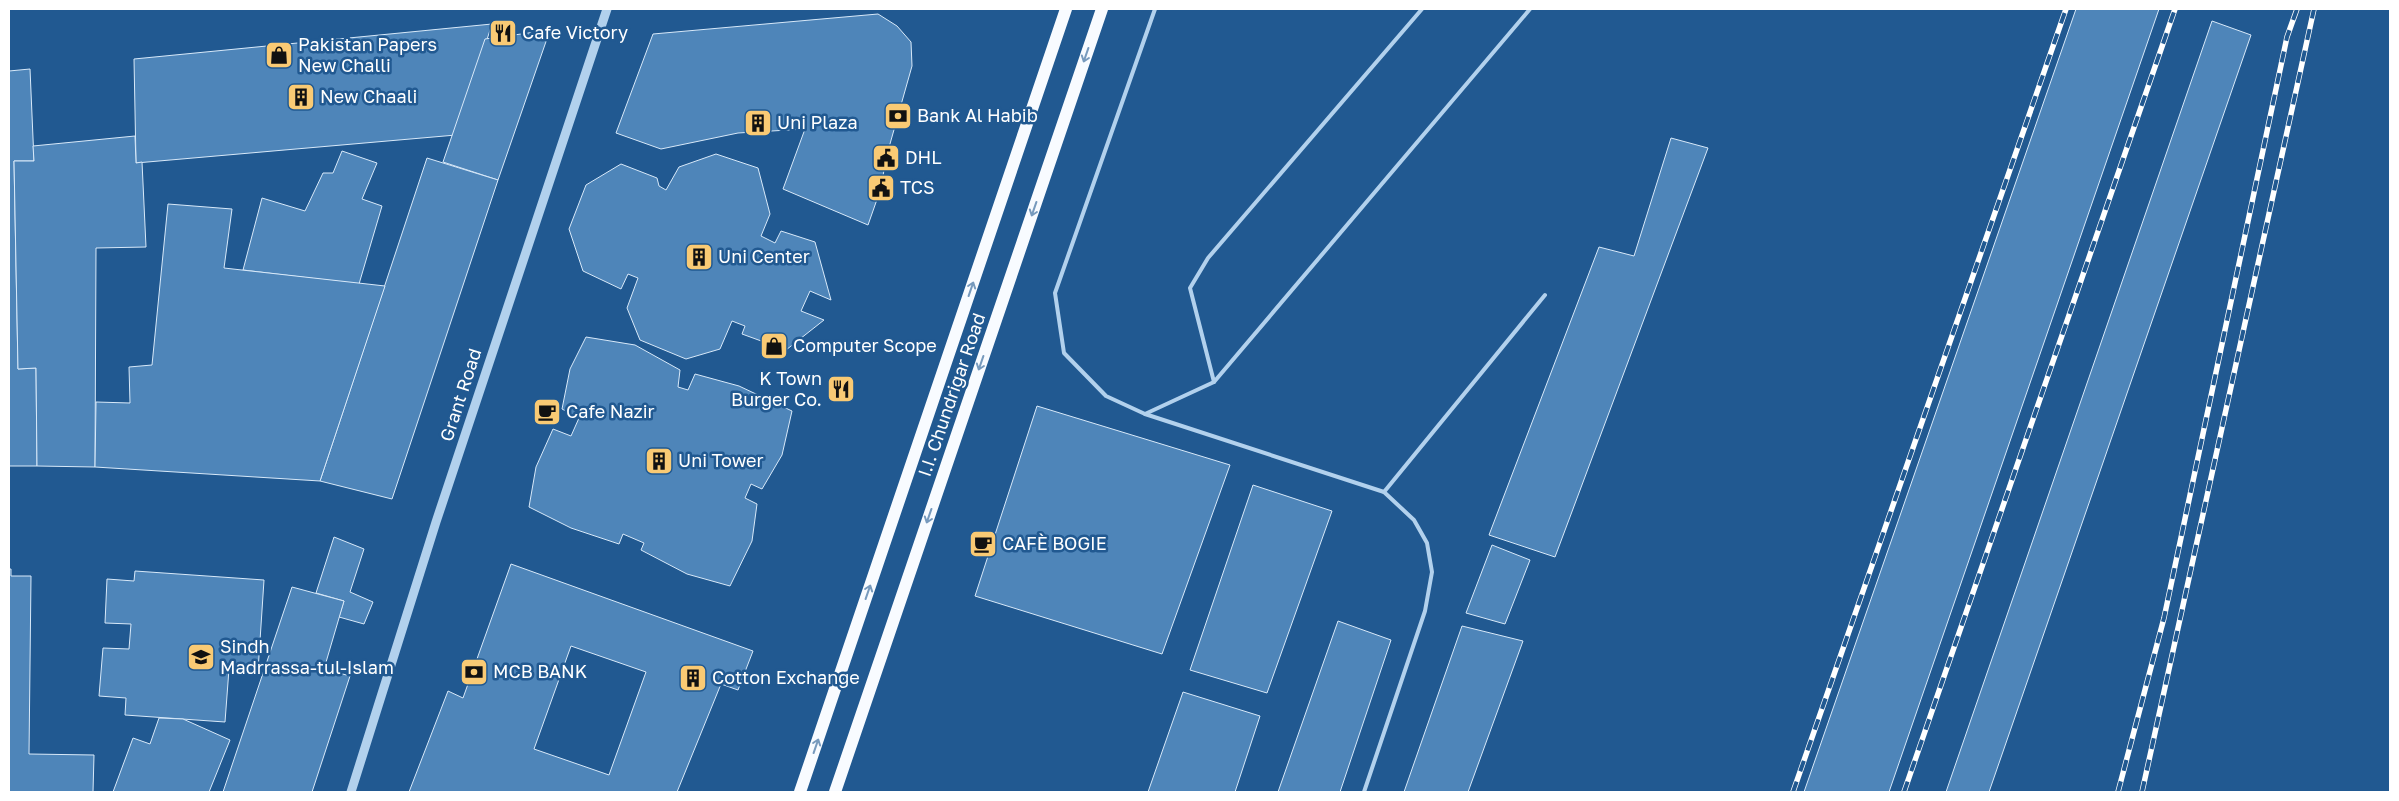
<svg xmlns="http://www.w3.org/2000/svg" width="2399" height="801" font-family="'Golos Text',sans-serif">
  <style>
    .building { fill: #4e85b9; stroke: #d8e9f9; fill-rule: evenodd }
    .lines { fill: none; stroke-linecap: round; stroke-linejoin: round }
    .service { stroke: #b2d1ed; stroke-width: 4 }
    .tertiary { stroke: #b2d1ed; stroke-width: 9 }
    .primary { stroke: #f8fbff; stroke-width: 12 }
    .rail-casing { stroke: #fff; stroke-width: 5.5 }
    .rail { stroke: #215991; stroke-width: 4; stroke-dasharray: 11; stroke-linecap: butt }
    .oneway { stroke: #779abd }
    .labels { text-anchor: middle; stroke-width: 5; stroke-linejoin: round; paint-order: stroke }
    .poi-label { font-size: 18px; fill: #fff; stroke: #215991; text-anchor: start }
    .street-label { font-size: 18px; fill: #fff; stroke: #215991 }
  </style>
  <rect width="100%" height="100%" fill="#215991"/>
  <!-- building -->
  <g class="building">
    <polygon points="2076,9 2159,9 1889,792 1804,792"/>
    <polygon points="878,14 897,26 911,42 912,66 886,158 881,188 868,225 783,189 805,129 738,133 661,149 616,133 653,34"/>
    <polygon points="2212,21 2251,35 1989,792 1946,792"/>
    <polygon points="492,24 456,135 136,163 134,59"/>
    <polygon points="550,30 498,180 443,162 485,39"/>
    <polygon points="30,69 34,161 14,161 18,369 36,368 37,466 9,466 9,71"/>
    <polygon points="135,136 136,163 142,162 146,247 96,248 95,467 37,466 36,368 18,369 14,161 34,161 33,146"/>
    <polygon points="1671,138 1708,148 1555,557 1489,535 1599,247 1634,256"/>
    <polygon points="342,151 377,163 362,199 382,206 359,284 243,270 262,198 305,211 323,173 333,173"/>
    <polygon points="716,154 758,168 770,214 761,236 775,243 781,231 815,242 831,300 810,291 801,311 824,320 786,350 742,334 745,326 732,321 720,349 686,359 640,340 627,308 638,278 628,274 621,289 583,271 569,229 586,185 621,164 657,178 659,186 666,190 679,167"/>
    <polygon points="427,158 498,180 392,499 320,481"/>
    <polygon points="168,204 232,209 224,268 385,286 320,481 95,467 96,402 130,403 129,367 152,365"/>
    <polygon points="586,337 635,345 680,370 678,387 688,390 695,374 739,386 792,411 782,455 762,489 751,484 745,498 757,504 752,541 730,586 687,574 641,550 644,543 623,534 619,544 571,528 529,507 536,467 553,429 571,436 579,418 562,409 570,369"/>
    <polygon points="1037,406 1230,465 1162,654 975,596"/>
    <polygon points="1253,485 1332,511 1267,693 1190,670"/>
    <polygon points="334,537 364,549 350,592 373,602 364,624 339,617 344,601 316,593"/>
    <polygon points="1492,545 1530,560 1505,624 1466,613"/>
    <path d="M511,564L753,651L738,690L721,684L677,792H409L448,691L463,698ZM571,646L646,672L609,775L534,749Z"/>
    <polygon points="9,569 11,569 11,576 31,576 29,754 94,755 93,792 9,792"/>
    <polygon points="135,571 264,580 258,671 229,669 225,722 125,715 126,698 99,696 103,648 129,649 131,624 105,623 107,579 134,581"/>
    <polygon points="292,587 344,601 324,669 350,676 312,792 223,792"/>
    <polygon points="1338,621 1391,640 1340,792 1278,792"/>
    <polygon points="1462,626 1523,641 1468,792 1404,792"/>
    <polygon points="1183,692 1260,716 1235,792 1148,792"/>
    <polygon points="159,718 183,719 230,740 209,792 113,792 133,738 150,744"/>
  </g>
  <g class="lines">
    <!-- service -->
    <g class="service">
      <polyline points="1155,9 1055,293 1064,353 1106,396 1145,414 1384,492 1414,520 1427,543 1432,572 1425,611 1364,792"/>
      <polyline points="1214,382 1190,288 1208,258 1422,9"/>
      <polyline points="1145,414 1214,382 1530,9"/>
      <polyline points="1384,492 1545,295"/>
    </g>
    <!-- tertiary -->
    <polyline class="tertiary" points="351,792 436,522 607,9"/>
    <!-- primary -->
    <g class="primary">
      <polyline points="800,792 1066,9"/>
      <polyline points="835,792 1102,9"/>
    </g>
    <!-- rail casing -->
    <g class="rail-casing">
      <g id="rail">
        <polyline points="1793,792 2066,9"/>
        <polyline points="1904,792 2175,9"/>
        <polyline points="2118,792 2164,618 2287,37 2297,9"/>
        <polyline points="2142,792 2314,9"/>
      </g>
    </g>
    <!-- rail -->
    <use href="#rail" class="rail"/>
  </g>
  <!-- one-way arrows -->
  <defs><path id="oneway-shaft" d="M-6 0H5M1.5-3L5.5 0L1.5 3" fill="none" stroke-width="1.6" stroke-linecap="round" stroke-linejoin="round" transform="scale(1.25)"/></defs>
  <g class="oneway">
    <use href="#oneway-shaft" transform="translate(1086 55) rotate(109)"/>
    <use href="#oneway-shaft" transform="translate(1034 209) rotate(109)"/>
    <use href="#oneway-shaft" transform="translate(971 289) rotate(-71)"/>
    <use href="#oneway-shaft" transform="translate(981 363) rotate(109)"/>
    <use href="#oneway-shaft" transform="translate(929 516) rotate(109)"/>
    <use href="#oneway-shaft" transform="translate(868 592) rotate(-71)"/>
    <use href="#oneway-shaft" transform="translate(816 746) rotate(-71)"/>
  </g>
  <!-- icons -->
  <defs>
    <g id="restaurant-square" transform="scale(1.4375)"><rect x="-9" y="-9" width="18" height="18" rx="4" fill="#f9ca74" stroke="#215991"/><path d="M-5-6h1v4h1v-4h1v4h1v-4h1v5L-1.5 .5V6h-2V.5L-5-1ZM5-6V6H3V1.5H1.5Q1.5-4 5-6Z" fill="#111"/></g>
    <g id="shop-square" transform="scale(1.4375)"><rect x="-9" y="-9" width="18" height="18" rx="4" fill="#f9ca74" stroke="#215991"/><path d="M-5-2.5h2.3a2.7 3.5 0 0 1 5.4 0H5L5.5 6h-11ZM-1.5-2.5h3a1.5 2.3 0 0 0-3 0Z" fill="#111"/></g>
    <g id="building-square" transform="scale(1.4375)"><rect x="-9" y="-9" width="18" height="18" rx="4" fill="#f9ca74" stroke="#215991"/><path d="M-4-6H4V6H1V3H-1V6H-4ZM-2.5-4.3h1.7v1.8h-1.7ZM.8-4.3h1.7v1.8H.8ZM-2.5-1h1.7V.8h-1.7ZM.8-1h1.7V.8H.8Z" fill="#111"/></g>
    <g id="bank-square" transform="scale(1.4375)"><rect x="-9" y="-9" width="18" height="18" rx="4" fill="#f9ca74" stroke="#215991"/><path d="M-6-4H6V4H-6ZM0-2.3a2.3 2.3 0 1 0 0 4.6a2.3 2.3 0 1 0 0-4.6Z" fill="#111"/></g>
    <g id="civic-square" transform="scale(1.4375)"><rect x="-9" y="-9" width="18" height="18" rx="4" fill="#f9ca74" stroke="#215991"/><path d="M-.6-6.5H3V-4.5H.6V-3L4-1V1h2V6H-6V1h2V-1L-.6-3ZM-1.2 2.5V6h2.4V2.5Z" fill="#111"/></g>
    <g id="cafe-square" transform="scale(1.4375)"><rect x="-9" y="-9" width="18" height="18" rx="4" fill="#f9ca74" stroke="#215991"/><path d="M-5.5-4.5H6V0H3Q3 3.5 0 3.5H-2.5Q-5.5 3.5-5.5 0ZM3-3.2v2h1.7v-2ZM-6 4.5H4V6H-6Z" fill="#111"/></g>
    <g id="university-square" transform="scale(1.4375)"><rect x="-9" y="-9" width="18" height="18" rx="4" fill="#f9ca74" stroke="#215991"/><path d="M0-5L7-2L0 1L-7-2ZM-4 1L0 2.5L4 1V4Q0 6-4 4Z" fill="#111"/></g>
  </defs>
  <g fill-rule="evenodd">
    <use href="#restaurant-square" x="503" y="33"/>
    <use href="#shop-square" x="279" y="55"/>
    <use href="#building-square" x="301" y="97"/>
    <use href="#bank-square" x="898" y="116"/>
    <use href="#building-square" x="758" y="123"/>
    <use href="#civic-square" x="886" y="158"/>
    <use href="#civic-square" x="881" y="188"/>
    <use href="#building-square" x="699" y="257"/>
    <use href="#shop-square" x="774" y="346"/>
    <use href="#restaurant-square" x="841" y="389"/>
    <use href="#cafe-square" x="547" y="412"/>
    <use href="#building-square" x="659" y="461"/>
    <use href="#cafe-square" x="983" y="544"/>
    <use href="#university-square" x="201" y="657"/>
    <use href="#bank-square" x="474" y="672"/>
    <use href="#building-square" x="693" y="678"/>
  </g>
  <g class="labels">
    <!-- poi labels -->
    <g class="poi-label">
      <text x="522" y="39">Cafe Victory</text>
      <text x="298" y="51">Pakistan Papers<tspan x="298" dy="21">New Challi</tspan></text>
      <text x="320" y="103">New Chaali</text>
      <text x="917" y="122">Bank Al Habib</text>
      <text x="777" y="129">Uni Plaza</text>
      <text x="905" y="164">DHL</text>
      <text x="900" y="194">TCS</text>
      <text x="718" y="263">Uni Center</text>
      <text x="793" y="352">Computer Scope</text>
      <text x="822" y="385" text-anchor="end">K Town<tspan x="822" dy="21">Burger Co.</tspan></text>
      <text x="566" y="418">Cafe Nazir</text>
      <text x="678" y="467">Uni Tower</text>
      <text x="1002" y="550">CAFÈ BOGIE</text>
      <text x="220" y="653">Sindh<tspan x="220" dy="21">Madrrassa-tul-Islam</tspan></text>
      <text x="493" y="678">MCB BANK</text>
      <text x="712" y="684">Cotton Exchange</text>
    </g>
    <!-- street labels -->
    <g class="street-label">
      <text transform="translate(461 395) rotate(-72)" y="6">Grant Road</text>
      <text transform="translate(952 395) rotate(-71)" y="6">I.I. Chundrigar Road</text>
    </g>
  </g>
  <!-- border -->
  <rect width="2399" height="801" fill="none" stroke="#ffffff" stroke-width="20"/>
</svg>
